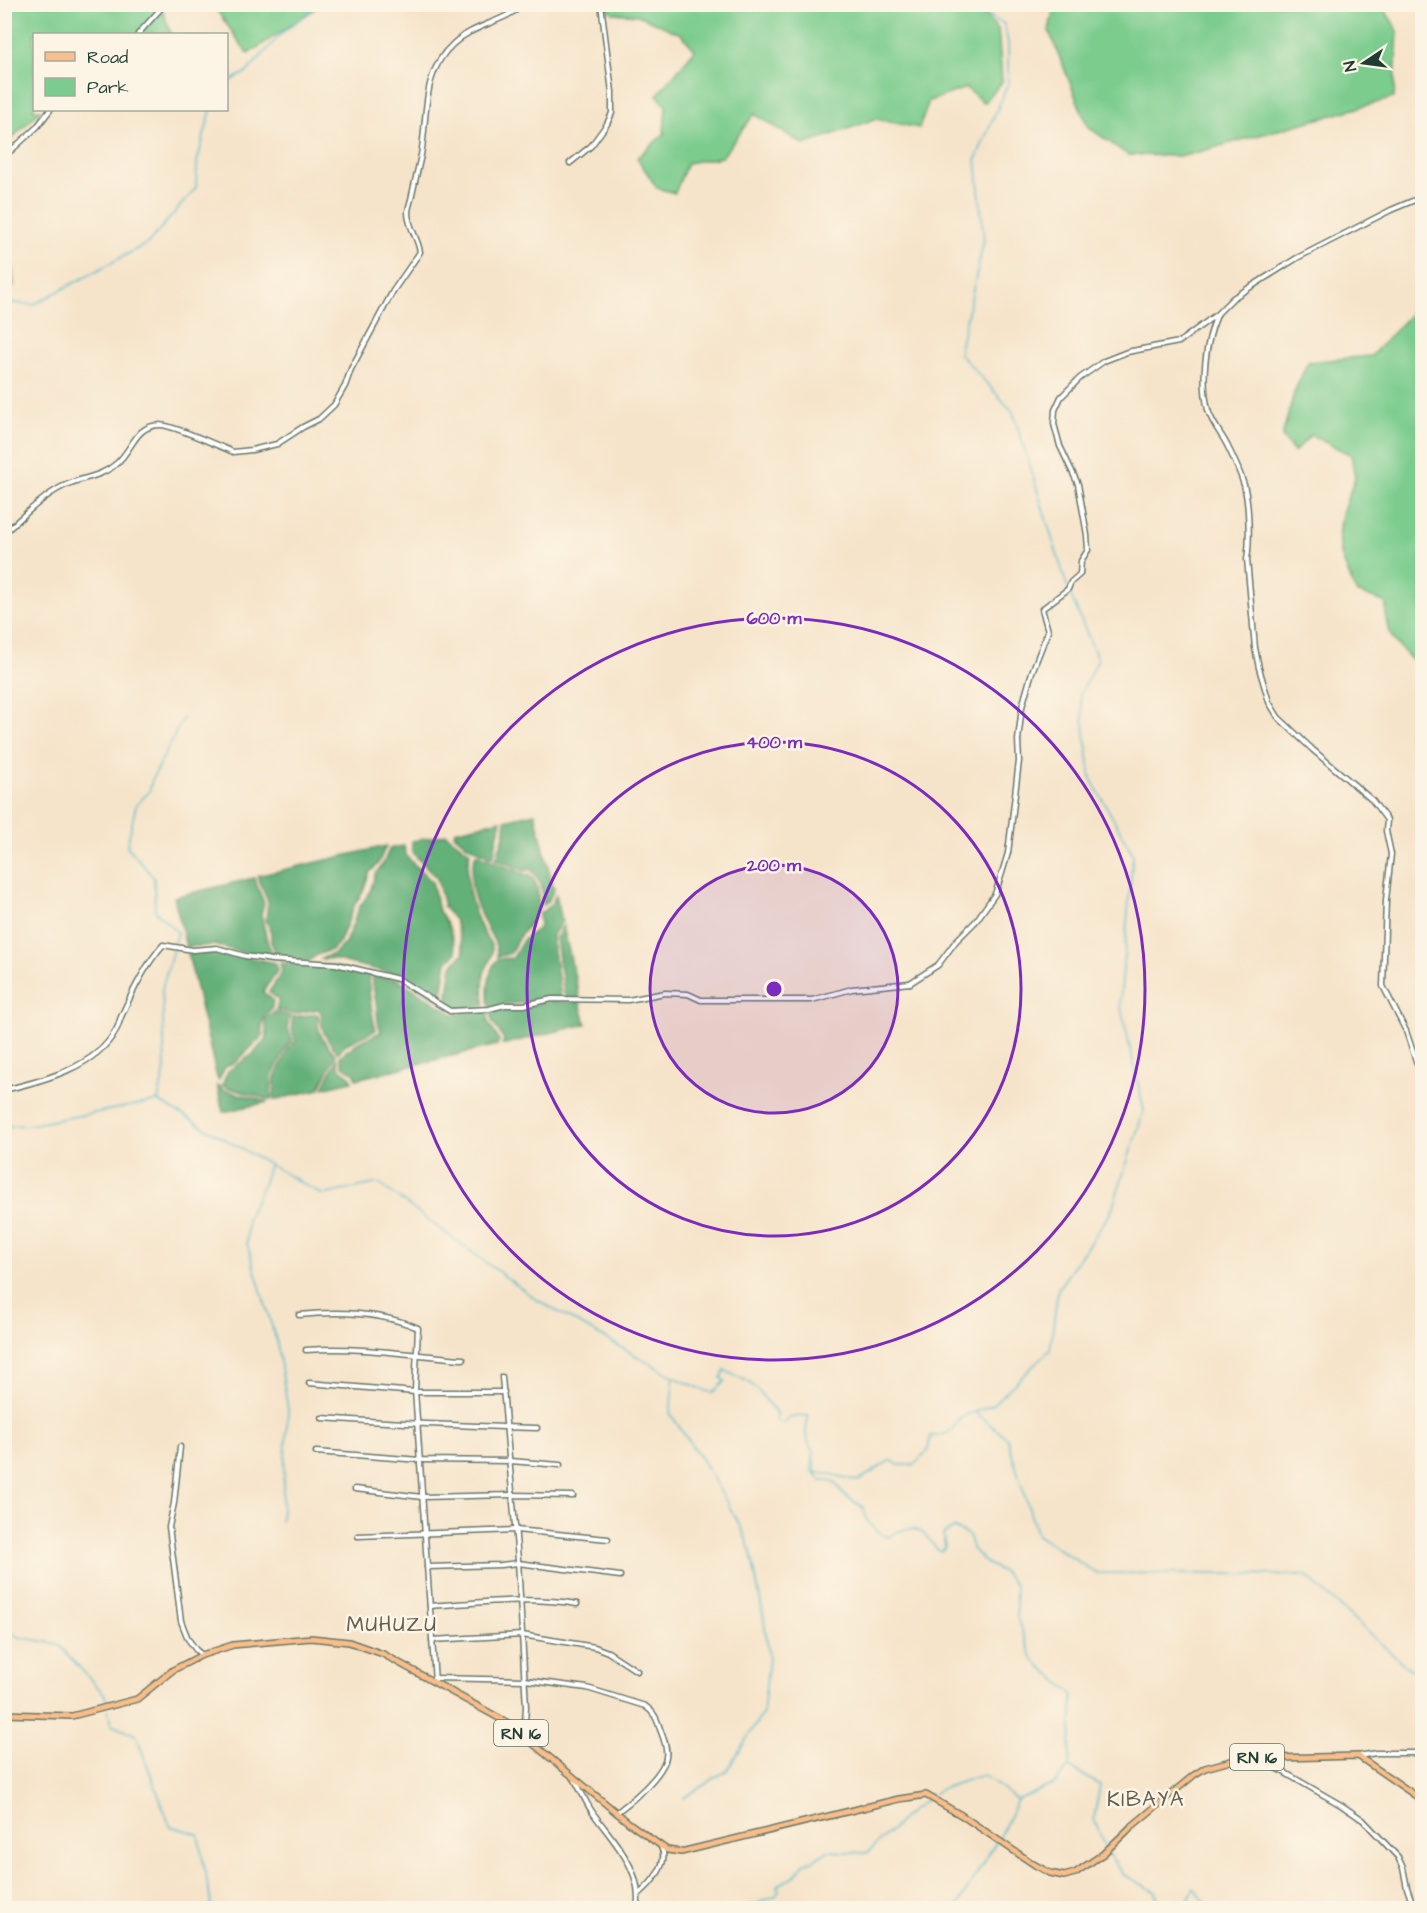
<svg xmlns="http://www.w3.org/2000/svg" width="1427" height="1913" font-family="'Architects Daughter',sans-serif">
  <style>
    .green { fill: #7bcc8e; stroke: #4d8461; stroke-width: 1.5 }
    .forest { fill: #64b079; stroke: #427656; stroke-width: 1.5 }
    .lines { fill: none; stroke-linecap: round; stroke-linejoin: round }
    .stream { stroke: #4bb7c7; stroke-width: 1.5 }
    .minor-casing { stroke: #6a7768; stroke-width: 7 }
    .primary-casing { stroke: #6a7768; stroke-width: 8 }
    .minor { stroke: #fff; stroke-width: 4 }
    .primary { stroke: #f8bd89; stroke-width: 5 }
    .ring { fill: none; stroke: #7b2cbf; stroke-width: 3 }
    .labels { text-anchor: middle; stroke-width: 5; stroke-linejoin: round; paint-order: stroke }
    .shield { fill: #fcf5e5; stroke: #617469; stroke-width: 1.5 }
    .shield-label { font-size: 16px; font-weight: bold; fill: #1f3d34 }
    .quarter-label { font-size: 21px; letter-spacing: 1.5px; fill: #645f51; stroke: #fcf5e5 }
    .centre { fill: #7b2cbf; stroke: #fcf5e5; stroke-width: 3 }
    .ring-label { font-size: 18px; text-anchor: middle; font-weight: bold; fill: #7b2cbf; stroke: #fcf5e5; stroke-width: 5; stroke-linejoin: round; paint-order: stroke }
  </style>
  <rect width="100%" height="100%" fill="#fcf5e5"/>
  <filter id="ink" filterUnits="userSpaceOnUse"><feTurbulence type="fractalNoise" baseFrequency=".0167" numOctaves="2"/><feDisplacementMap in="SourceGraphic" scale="12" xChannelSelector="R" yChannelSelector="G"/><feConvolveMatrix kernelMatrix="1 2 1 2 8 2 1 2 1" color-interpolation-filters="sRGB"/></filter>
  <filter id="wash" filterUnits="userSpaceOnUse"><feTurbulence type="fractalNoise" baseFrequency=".008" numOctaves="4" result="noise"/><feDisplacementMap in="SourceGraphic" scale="24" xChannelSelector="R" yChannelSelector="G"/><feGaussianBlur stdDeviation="1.35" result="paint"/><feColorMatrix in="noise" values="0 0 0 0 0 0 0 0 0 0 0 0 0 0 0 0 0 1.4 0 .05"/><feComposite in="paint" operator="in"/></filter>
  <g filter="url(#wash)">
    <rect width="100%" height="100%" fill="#f6e4ca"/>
    <!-- green -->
    <g class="green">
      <polygon points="5,5 161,5 171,34 34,34 34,110 41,110 5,145"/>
      <polygon points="213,5 321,5 248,54"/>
      <polygon points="904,5 923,11 959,5 977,5 998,29 1002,82 984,103 966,88 929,101 919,128 875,119 804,145 754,114 722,157 687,163 675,193 657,188 637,158 664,134 666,106 657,95 695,50 681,34 638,15 613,13 603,5"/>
      <polygon points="1054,5 1382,5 1398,31 1394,98 1184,156 1128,155 1088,127 1049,31"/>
      <polygon points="4,212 14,286 5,290 4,290"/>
      <path d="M1422,280V659H1411C1392,640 1384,631 1386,603L1356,592L1342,558L1339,536L1342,513L1355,478L1351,455L1311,435L1294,452L1282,436L1295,390L1308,362L1371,356L1418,306L1417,282Z"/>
    </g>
    <!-- forest -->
    <g class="forest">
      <path d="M535,813L554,890L547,903L543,905C542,889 543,882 530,869L525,871L496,859C500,847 507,833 505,820Z"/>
      <polygon points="501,820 493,858 467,845 454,834 455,831"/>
      <path d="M446,834L470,852C463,880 471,906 483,932C486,937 491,943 492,948C494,957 486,966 484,974C483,979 483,1002 485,1006L453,1010L446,1006L452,965L464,953L455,921L444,907L437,878L412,852V841Z"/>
      <polygon points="386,846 378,864 369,873 363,892 355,904 340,941 333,949 317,955 309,961 279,959 271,942 271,933 266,919 268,902 257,876"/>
      <polygon points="404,846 406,856 432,882 439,911 450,929 456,953 447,962 441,1001 399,975 332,959 320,959 335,953 345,943 360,906 370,892 375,874 383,864 390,848"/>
      <path d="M476,854L527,875L529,874C541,886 537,894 539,909L535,912C532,925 524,928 518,939C515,943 513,948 511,953L497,957C498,944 492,938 486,926C475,903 465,880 476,854Z"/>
      <polygon points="254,878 264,903 261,914 268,944 275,958 245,953 214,945 186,947 174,897"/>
      <path d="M556,895L562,921L552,937L561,998C548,996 536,1002 523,1003C512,1004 502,1003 490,1007C486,999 488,966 498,960C502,958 508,958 513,958L523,940L540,927L539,914L551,905Z"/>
      <polygon points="563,926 580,999 565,998 556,938"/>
      <path d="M214,951L276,963L277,971L263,992L273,1000L272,1008C262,1018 261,1022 263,1036L236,1062L225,1067L219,1080L217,1078L188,954L205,953Z"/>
      <path d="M280,963L328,965L369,975C367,984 373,1021 376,1030L344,1045L338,1053C330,1042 318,1030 322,1016L319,1009L293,1014L276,1010L279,1000L269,992L282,972Z"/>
      <path d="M373,977L398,979L452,1014L488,1011V1022L499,1040L497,1045L356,1079L355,1074L343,1066L340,1056L357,1043L381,1032C376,1019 378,1014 376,1002C375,994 372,986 373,977Z"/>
      <polygon points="550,1001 580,1002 586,1024 502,1045 504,1039 492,1021 491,1010 501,1007 525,1007"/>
      <path d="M274,1012L290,1016C287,1025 287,1031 293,1039L285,1050L272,1076L271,1100L225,1087L222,1085L228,1071L253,1054L267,1038L265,1019Z"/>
      <path d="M317,1014L319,1017C314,1031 327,1045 336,1055L319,1089L274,1100L275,1077L287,1051L296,1040C292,1031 290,1026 293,1017Z"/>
      <polygon points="337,1059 340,1069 351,1077 352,1081 323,1088"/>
      <polygon points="217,1085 224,1090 268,1102 223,1112"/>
    </g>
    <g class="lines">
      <!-- stream -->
      <g class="stream">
        <polyline points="986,4 990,16 1004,24 1008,43 1008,84 976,159 984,240 959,353 1013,412 1067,586"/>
        <polyline points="226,83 247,72 281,34 318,4"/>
        <polyline points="4,302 33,305 148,243 196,188 197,162 211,110"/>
        <polyline points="174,944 178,933 155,911 154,878 127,846 136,805 149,792 152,780 183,718"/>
        <polyline points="158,1101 165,1069 162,989 173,949"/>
        <path d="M4,1126L29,1125L158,1101L323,1195L378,1183L537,1300L674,1377L706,1391L713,1392L725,1381L721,1378L725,1370C733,1376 744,1378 751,1384C761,1391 768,1405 777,1414L775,1419L779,1422H786L789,1418L809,1415C805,1430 804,1439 814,1452L812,1470L821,1481H828L835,1483L844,1495L863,1507L868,1522L882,1535L888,1537C902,1528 915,1524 928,1538C932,1543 934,1549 941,1551L945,1547L943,1534L954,1528L968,1535L971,1539L972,1549L986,1563L1003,1572L1015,1585L1017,1618L1033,1660L1073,1694L1069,1767L1100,1785L1094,1819L1106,1849"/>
        <polyline points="269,1166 264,1182 247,1219 247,1244 277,1343 288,1409 281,1521"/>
        <polyline points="674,1377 670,1413 707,1468 743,1531 751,1553 764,1619 769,1658 763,1713 727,1770 684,1798"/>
        <polyline points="976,1413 1007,1438 1037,1535 1096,1573 1305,1575 1407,1667 1422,1674"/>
        <path d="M813,1458L816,1473L830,1474L858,1481L891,1460L898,1465H914L927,1452L931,1436C947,1436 952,1432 959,1418L992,1405L1050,1350L1058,1289L1111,1212L1144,1110L1120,1003L1133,854L1091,779L1080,694L1098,660L1069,591"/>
        <polyline points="4,1627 18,1637 58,1644 105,1695 107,1705"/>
        <polyline points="108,1710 111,1725 136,1735 170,1826 198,1834 212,1908"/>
        <polyline points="932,1795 940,1789 983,1775 1017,1800"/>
        <polyline points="1000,1837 1017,1800 1054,1784 1069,1767"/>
        <polyline points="1108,1853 1124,1875 1156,1892 1159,1908"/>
        <polyline points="746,1908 776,1896 779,1890 777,1885 794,1877 805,1862 812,1861 828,1851 867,1853 913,1809 929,1798"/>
        <polyline points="956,1908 996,1842"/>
        <polyline points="1184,1908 1194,1888 1210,1908"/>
      </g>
    </g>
  </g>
  <g filter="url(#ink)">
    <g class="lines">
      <!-- minor casing -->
      <g class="minor-casing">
        <g id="minor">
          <polyline points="138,34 165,4"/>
          <polyline points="4,157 37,127 50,110"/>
          <polyline points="570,163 591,146 607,124 612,113 612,92 601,4"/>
          <path d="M1217,315C1205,343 1201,381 1208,410C1212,424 1222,434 1228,447C1234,459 1240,472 1244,485C1249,503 1250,541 1247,559L1255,648L1259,668L1269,702L1278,717L1313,750L1372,800L1387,820L1386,831L1391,854L1386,900L1383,986L1406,1031L1422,1079"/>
          <path d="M4,533C22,518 38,500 58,489C77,477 100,479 117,463C133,449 135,426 159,425C171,424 219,446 233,452L252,450L277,444L303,427L319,419L334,405L345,386L351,369L393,291L420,252C418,238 408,226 408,213C408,207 411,201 412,195C415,182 418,168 421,155C428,116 421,73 453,44C474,24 503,23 524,4"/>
          <polyline points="910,983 938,965 956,941 976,921 995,894 1002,873 1008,853 1019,761 1018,740 1022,707 1032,672 1048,631 1042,609 1068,589 1071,582 1080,574 1081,561 1088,550 1087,535 1078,484 1060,446 1054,424 1055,410 1061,397 1080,378 1104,361 1127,352 1179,342 1217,314 1233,298 1297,258 1391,210 1422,197"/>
          <path d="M4,1090C42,1081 97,1067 116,1030C119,1026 119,1021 121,1017C132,992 145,965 163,945L193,950L217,948L245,956L272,960L336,964L398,979L450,1011L489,1009L505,1005H524L552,999L628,1000L665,993L688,994L701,1000H812L852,989L910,983"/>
          <path d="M299,1315C338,1311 381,1312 418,1328L415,1390L435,1682"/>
          <path d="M306,1350C359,1346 411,1355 463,1359"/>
          <polyline points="502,1377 518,1560 526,1707 525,1722 521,1732"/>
          <polyline points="309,1383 415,1392 504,1392"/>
          <path d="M322,1418C394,1423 465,1426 537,1428"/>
          <polyline points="180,1447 174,1503 169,1527 181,1621 188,1639 196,1650 202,1655"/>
          <polyline points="316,1452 420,1460 510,1461 560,1465"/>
          <polyline points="355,1489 422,1497 513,1495 573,1496"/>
          <polyline points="358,1536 516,1530 608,1539"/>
          <polyline points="427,1567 501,1565 518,1563 620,1576"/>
          <path d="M430,1606C478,1603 529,1596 577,1604"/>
          <polyline points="432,1640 522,1635 595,1647 608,1652 637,1671"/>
          <path d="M434,1678L525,1680L587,1688L645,1706C654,1712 657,1719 660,1729C663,1737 668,1748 666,1757C663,1775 631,1802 616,1813"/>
          <polyline points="1358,1756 1376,1753 1422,1753"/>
          <polyline points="1261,1759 1341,1805 1363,1820 1398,1857 1403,1868 1407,1888 1414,1908"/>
          <path d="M575,1780C581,1791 586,1803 593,1813C613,1841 644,1871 637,1908"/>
          <path d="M639,1894C651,1884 670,1863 661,1847"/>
        </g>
      </g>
      <!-- primary casing -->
      <g class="primary-casing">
        <polyline id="primary" points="4,1714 72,1716 137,1699 173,1670 202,1655 233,1645 311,1638 349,1642 383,1654 508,1723 629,1823 667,1850 681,1852 899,1799 926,1795 961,1815 1035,1865 1050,1873 1064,1876 1075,1873 1103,1854 1131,1827 1194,1775 1205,1768 1238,1759 1358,1756 1422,1800"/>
      </g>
      <!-- minor -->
      <use href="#minor" class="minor"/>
      <!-- primary -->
      <use href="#primary" class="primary"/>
    </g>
  </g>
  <!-- distance rings -->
  <circle cx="774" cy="989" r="124" fill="#7b2cbf" fill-opacity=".12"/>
  <g class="ring">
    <circle cx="774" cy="989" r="124"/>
    <circle cx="774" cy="989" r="247"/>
    <circle cx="774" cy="989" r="371"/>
  </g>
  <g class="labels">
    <!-- shield labels -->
    <g class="shield">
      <rect x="494" y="1720" width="54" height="26" rx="4.5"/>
      <rect x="1230" y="1744" width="54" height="26" rx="4.5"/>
    </g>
    <g class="shield-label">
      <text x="521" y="1739">RN 16</text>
      <text x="1257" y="1763">RN 16</text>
    </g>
    <!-- quarter labels -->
    <g class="quarter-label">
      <text x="392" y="1631">MUHUZU</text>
      <text x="1146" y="1806">KIBAYA</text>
    </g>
  </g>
  <circle cx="774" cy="989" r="9" class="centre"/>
  <g class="ring-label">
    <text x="774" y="624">600 m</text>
    <text x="774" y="748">400 m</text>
    <text x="774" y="871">200 m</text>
  </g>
  <!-- margin -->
  <rect width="1427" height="1913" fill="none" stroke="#fcf5e5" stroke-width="24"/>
  <!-- legend -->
  <rect x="33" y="33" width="195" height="78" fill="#fcf5e5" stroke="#a4ab9e" stroke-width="1.5"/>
  <rect x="45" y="52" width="30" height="9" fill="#f8bd89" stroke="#a4ab9e" stroke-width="1.5"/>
  <text x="87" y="63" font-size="18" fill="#1f3d34">Road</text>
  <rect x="45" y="78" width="30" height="18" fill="#7bcc8e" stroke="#a4ab9e" stroke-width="1.5"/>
  <text x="87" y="93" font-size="18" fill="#1f3d34">Park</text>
  <!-- north arrow -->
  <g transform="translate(1364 63) rotate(257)" stroke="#fcf5e5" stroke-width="4.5" paint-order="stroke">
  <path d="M0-4.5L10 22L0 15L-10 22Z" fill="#1f3d34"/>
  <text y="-9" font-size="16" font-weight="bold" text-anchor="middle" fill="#1f3d34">N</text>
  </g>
</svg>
